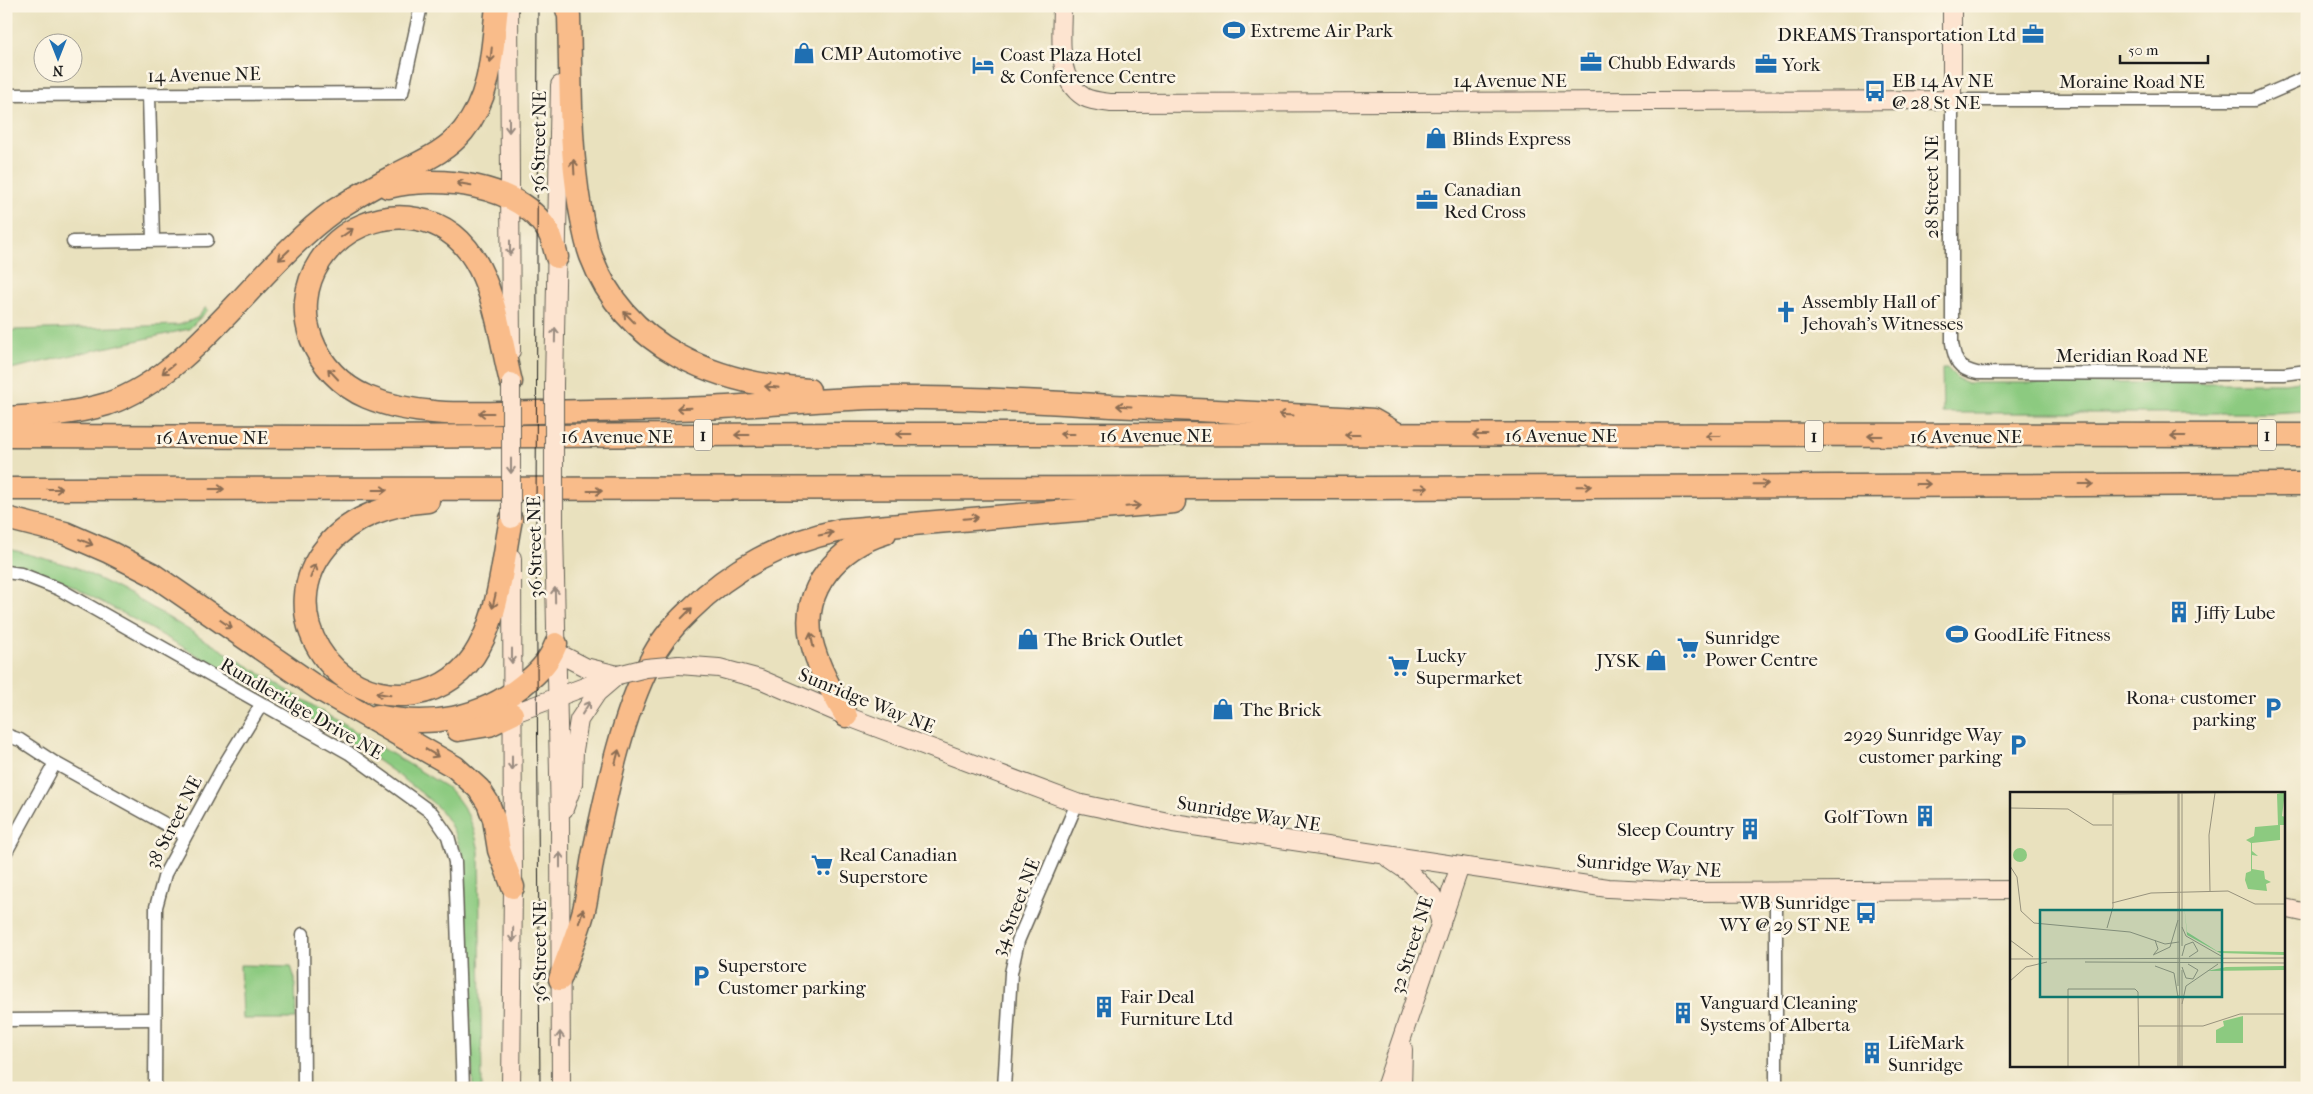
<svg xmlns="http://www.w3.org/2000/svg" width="2313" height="1094" font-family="'IM FELL French Canon',serif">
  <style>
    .green { fill: #8cca80; stroke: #54734e }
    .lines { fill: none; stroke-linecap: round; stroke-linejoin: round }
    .street-casing { stroke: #646155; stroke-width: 15 }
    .secondary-casing { stroke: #646155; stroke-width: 20 }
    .highway-casing { stroke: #646155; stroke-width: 25 }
    .street { stroke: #fff; stroke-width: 12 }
    .secondary { stroke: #fde4d0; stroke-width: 18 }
    .highway { stroke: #f9bc8a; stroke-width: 22 }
    .tram { stroke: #1c1c1c; stroke-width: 1 }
    .secondary-bridge-casing { stroke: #646155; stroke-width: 20; stroke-linecap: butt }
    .secondary-bridge { stroke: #fde4d0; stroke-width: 18 }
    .oneway { stroke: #8a6c53 }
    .oneway2 { stroke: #988a7f }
    .labels { text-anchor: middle; stroke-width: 5; stroke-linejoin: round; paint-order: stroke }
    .shield { fill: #fcf5e5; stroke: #5f5d58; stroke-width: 1 }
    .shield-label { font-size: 18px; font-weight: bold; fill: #1c1c1c }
    .poi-label { font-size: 19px; fill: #1c1c1c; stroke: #fcf5e5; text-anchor: start }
    .street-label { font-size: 19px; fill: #1c1c1c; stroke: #fcf5e5 }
    .inset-road { fill: none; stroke: #97927d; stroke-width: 1 }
    .view { fill: #0f766e; fill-opacity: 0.15; stroke: #0f766e; stroke-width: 2.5 }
    .inset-edge { fill: none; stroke: #1c1c1c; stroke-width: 2.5 }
  </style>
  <rect width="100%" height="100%" fill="#fcf5e5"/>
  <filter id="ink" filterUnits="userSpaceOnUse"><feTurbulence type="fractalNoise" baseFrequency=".02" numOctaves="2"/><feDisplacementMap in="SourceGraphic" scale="10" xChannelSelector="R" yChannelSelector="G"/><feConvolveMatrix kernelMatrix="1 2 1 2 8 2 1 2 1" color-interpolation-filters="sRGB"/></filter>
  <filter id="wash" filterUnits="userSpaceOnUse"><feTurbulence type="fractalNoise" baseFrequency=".0096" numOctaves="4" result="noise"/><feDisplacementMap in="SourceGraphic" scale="20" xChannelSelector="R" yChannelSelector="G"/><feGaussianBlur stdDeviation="1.12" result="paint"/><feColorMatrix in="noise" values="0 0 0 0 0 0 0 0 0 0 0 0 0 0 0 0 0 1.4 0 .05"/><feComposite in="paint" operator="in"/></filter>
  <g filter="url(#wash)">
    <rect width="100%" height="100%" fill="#e9e1be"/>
    <!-- green -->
    <g class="green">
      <polygon points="206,307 208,310 189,329 6,370 6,332 15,330 179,325 197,318"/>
      <polygon points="1942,368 1947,368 1958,379 1967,383 2284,383 2307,380 2307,411 2271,413 1943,413"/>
      <path d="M6,548L75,567L133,596L448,788C468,809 473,823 479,851L482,1088H473L463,858C458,838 449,817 433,803C367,745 285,706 209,662C171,640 133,618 94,598C65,583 38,567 6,564Z"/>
      <polygon points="240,965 291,966 295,979 296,1019 242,1019"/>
    </g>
  </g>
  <g filter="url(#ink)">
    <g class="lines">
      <!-- street casing -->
      <g class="street-casing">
        <g id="street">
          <path d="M2307,77L2254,100H1952V343C1955,361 1958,369 1977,373L2284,374L2307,371"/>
          <polyline points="6,95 402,93 421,6"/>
          <polyline points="149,96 153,240"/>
          <polyline points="73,242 207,240"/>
          <polyline points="6,572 21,574 59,589 349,753 432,813 448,836 455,862 463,1088"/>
          <polyline points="6,735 20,740 55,763 185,835"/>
          <polyline points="6,852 55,763"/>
          <polyline points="1776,892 1776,1088"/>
          <polyline points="303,934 304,1088"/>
          <polyline points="6,1020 154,1019"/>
          <polyline points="155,1088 156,907 165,874 223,767 261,705"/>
          <polyline points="1004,1088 1011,973 1018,941 1077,803"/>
        </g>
      </g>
      <!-- secondary casing -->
      <g class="secondary-casing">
        <g id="secondary">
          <polyline points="509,6 511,351"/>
          <path d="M1062,6C1062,36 1055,79 1084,97C1091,101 1103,102 1111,103L1952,100V6"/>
          <polyline points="554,384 560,85"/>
          <polyline points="554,529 560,822 561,1088"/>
          <polyline points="556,652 585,667 618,675"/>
          <polyline points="679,665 719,668 760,679 846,716 1077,803 1173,823 1608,888 1689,892 2012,890"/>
          <polyline points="512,714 611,677"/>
          <polyline points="564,809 573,784 574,750 579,720 597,693 618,675"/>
          <polyline points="1388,858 1410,873 1432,895 1441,923"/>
          <polyline points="2284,908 2307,913"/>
          <polyline points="511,1088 513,887 512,558"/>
          <polyline points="1385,1088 1460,866"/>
          <polyline points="1402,1088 1403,1049"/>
        </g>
      </g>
      <!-- highway casing -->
      <g class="highway-casing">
        <g id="highway">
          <path d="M566,6L569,16C571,79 569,145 580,208C583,224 585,240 591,256C626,349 717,384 809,390"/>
          <path d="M388,187C438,175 518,183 548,231C553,239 554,248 557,257"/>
          <path d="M511,382C496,323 491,232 417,219C379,212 341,229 320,261C287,311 315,375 367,397C420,419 481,413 537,412C594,411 651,410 708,408C763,405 818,400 873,398C952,397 1032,401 1111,406C1199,410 1286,414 1373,420L1394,432"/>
          <path d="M6,418C40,416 74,414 107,404C195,375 259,264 335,210C354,198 374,186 394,176C418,163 445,153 463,131C492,96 492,50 497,6"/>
          <polyline points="6,436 360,437 849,434 2307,435"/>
          <path d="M6,489C461,490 916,491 1370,488C1683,487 1995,484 2307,484"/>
          <path d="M428,501C391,504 351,516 327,546C272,611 331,706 414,694C441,690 466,672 479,647C499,612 503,559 511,519"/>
          <polyline points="6,518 65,533 109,552 152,574 319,689 455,767 479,789 488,803 494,819 499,850 513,887"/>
          <path d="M377,716C429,728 481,719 523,685C538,673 549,662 556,644"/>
          <path d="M846,716C832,692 817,666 811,639C801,588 839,547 885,533"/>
          <polyline points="458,730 489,725 512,714"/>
          <path d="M560,979C568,956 578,933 584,910C589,889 590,868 595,847C608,786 622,717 650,662C659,643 674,625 689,611C732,568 781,543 841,530L1174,502"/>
        </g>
      </g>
      <!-- street -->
      <use href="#street" class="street"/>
      <!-- secondary -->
      <use href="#secondary" class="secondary"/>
      <!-- highway -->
      <use href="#highway" class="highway"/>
      <!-- tram -->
      <polyline class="tram" points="538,6 536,520 540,1088"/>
      <!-- secondary-bridge casing -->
      <g class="secondary-bridge-casing">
        <g id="secondary-bridge">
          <polyline points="511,382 511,519"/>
          <polyline points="554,384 554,529"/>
          <polyline points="618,675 646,668 679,665"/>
        </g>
      </g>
      <!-- secondary-bridge -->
      <use href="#secondary-bridge" class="secondary-bridge"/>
    </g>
    <!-- one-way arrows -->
    <defs><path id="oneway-shaft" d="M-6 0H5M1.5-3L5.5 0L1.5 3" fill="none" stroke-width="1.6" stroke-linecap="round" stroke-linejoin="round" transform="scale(1.25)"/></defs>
    <g class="oneway">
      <use href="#oneway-shaft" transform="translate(491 55) rotate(96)"/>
      <use href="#oneway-shaft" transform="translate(574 167) rotate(-93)"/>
      <use href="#oneway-shaft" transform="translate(464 184) rotate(-170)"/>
      <use href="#oneway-shaft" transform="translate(347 233) rotate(-35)"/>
      <use href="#oneway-shaft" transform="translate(284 255) rotate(136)"/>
      <use href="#oneway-shaft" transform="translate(629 317) rotate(-134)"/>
      <use href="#oneway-shaft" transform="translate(168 369) rotate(141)"/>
      <use href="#oneway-shaft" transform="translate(333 374) rotate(-133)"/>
      <use href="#oneway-shaft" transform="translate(772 387) rotate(-174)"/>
      <use href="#oneway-shaft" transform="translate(1124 406) rotate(-177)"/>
      <use href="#oneway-shaft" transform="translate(684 408) rotate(178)"/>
      <use href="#oneway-shaft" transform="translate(486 413) rotate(180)"/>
      <use href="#oneway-shaft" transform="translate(1286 415) rotate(-177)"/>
      <use href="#oneway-shaft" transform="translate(904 434) rotate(-180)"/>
      <use href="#oneway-shaft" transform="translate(1067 434) rotate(-180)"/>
      <use href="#oneway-shaft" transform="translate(742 435) rotate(180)"/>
      <use href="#oneway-shaft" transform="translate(1352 435) rotate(-180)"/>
      <use href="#oneway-shaft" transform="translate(1480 435) rotate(-180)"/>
      <use href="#oneway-shaft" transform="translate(1713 436) rotate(-180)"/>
      <use href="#oneway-shaft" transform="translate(1875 436) rotate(-180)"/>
      <use href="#oneway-shaft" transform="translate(2178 436) rotate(-180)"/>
      <use href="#oneway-shaft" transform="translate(1761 484) rotate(-1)"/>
      <use href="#oneway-shaft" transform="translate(1923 484)"/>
      <use href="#oneway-shaft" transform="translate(2086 484)"/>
      <use href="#oneway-shaft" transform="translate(1584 486) rotate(-1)"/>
      <use href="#oneway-shaft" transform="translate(1421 488) rotate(-1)"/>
      <use href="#oneway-shaft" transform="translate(55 489)"/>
      <use href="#oneway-shaft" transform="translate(217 489)"/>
      <use href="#oneway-shaft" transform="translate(380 490)"/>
      <use href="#oneway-shaft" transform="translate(595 491)"/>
      <use href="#oneway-shaft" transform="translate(1133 506) rotate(-5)"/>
      <use href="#oneway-shaft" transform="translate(971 518) rotate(-5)"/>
      <use href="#oneway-shaft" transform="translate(826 534) rotate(-12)"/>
      <use href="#oneway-shaft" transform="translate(86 542) rotate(23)"/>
      <use href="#oneway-shaft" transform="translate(313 571) rotate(-69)"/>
      <use href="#oneway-shaft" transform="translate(494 601) rotate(103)"/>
      <use href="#oneway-shaft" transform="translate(687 613) rotate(-45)"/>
      <use href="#oneway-shaft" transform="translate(226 624) rotate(35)"/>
      <use href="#oneway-shaft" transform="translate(812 640) rotate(-101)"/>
      <use href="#oneway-shaft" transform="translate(383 694) rotate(-171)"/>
      <use href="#oneway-shaft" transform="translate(432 753) rotate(31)"/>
      <use href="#oneway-shaft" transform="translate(617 757) rotate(-75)"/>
      <use href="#oneway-shaft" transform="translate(581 916) rotate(-73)"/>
    </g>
    <g class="oneway2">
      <use href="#oneway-shaft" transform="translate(509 125) rotate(90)"/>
      <use href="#oneway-shaft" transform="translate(510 248) rotate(90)"/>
      <use href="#oneway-shaft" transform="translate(555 335) rotate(-89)"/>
      <use href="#oneway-shaft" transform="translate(511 466) rotate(90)"/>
      <use href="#oneway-shaft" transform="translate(555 595) rotate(-91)"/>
      <use href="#oneway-shaft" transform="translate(512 656) rotate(90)"/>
      <use href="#oneway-shaft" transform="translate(586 708) rotate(-58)"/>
      <use href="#oneway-shaft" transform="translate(512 763) rotate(90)"/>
      <use href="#oneway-shaft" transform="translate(560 860) rotate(-90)"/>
      <use href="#oneway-shaft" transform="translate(513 935) rotate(91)"/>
      <use href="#oneway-shaft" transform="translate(560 1039) rotate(-90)"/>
    </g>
  </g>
  <!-- icons -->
  <defs>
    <g id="stadium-bare" transform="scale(1.725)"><path d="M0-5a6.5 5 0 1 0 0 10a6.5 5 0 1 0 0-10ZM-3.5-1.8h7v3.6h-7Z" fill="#1f6fb2" stroke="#fcf5e5" stroke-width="2.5" paint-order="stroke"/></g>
    <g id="office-bare" transform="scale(1.725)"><path d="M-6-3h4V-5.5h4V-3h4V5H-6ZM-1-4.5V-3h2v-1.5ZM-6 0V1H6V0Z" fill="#1f6fb2" stroke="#fcf5e5" stroke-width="2.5" paint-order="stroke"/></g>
    <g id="shop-bare" transform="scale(1.725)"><path d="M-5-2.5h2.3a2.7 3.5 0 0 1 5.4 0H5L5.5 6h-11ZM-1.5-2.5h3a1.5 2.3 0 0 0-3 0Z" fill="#1f6fb2" stroke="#fcf5e5" stroke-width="2.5" paint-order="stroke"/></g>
    <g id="hotel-bare" transform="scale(1.725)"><path d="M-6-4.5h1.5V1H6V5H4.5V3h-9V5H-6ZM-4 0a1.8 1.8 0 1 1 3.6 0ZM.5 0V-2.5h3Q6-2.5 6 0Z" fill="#1f6fb2" stroke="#fcf5e5" stroke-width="2.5" paint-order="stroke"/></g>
    <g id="bus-bare" transform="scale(1.725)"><path d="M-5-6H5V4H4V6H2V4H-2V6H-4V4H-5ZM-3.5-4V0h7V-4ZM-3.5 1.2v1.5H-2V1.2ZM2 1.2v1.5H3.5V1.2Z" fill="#1f6fb2" stroke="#fcf5e5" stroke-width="2.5" paint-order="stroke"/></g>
    <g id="church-bare" transform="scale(1.725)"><path d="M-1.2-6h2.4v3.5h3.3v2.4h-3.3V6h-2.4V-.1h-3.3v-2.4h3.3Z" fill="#1f6fb2" stroke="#fcf5e5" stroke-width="2.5" paint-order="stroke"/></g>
    <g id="building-bare" transform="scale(1.725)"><path d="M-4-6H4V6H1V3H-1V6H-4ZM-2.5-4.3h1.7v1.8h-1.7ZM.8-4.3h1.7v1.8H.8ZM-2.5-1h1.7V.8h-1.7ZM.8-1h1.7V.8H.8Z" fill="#1f6fb2" stroke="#fcf5e5" stroke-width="2.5" paint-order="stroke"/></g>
    <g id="supermarket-bare" transform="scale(1.725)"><path d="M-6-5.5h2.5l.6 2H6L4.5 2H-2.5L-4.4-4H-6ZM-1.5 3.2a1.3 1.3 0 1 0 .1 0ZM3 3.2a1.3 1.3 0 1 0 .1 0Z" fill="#1f6fb2" stroke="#fcf5e5" stroke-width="2.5" paint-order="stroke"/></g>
    <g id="parking-bare" transform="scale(1.725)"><path d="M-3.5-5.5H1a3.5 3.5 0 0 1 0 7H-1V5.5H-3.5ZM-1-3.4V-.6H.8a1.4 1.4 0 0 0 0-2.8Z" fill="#1f6fb2" stroke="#fcf5e5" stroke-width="2.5" paint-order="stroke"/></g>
  </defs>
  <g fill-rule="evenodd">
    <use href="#stadium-bare" x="1234" y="30"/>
    <use href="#office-bare" x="2033" y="34"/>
    <use href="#shop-bare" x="804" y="53"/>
    <use href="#office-bare" x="1591" y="62"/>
    <use href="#office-bare" x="1766" y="64"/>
    <use href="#hotel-bare" x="983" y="65"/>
    <use href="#bus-bare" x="1875" y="91"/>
    <use href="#shop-bare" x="1436" y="138"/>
    <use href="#office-bare" x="1427" y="200"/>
    <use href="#church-bare" x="1786" y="312"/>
    <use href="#building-bare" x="2179" y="612"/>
    <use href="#stadium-bare" x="1957" y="634"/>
    <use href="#shop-bare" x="1028" y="639"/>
    <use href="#supermarket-bare" x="1688" y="648"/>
    <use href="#shop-bare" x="1656" y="660"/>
    <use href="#supermarket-bare" x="1399" y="666"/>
    <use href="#parking-bare" x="2273" y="708"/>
    <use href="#shop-bare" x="1223" y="709"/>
    <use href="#parking-bare" x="2018" y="745"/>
    <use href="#building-bare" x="1925" y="816"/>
    <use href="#building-bare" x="1750" y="829"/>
    <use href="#supermarket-bare" x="822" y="865"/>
    <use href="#bus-bare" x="1866" y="913"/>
    <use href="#parking-bare" x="701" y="976"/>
    <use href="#building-bare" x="1104" y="1007"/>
    <use href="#building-bare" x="1683" y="1013"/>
    <use href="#building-bare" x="1872" y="1053"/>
  </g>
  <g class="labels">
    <!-- shield labels -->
    <g class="shield">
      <rect x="694" y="419.5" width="18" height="31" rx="4"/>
      <rect x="2258" y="419.5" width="18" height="31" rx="4"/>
      <rect x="1805" y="420.5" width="18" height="31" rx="4"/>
    </g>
    <g class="shield-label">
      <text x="703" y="441">1</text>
      <text x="2267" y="441">1</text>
      <text x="1814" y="442">1</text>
    </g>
    <!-- poi labels -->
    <g class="poi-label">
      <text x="1250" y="37">Extreme Air Park</text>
      <text x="2016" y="41" text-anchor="end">DREAMS Transportation Ltd</text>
      <text x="821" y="60">CMP Automotive</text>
      <text x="1000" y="61">Coast Plaza Hotel<tspan x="1000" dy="22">&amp; Conference Centre</tspan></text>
      <text x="1608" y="69">Chubb Edwards</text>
      <text x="1782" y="71">York</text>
      <text x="1892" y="87">EB 14 Av NE<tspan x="1892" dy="22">@ 28 St NE</tspan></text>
      <text x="1452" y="145">Blinds Express</text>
      <text x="1444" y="196">Canadian<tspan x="1444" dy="22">Red Cross</tspan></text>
      <text x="1802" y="308">Assembly Hall of<tspan x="1802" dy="22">Jehovah's Witnesses</tspan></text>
      <text x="2196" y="619">Jiffy Lube</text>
      <text x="1974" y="641">GoodLife Fitness</text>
      <text x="1705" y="644">Sunridge<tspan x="1705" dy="22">Power Centre</tspan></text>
      <text x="1044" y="646">The Brick Outlet</text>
      <text x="1416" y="662">Lucky<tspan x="1416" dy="22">Supermarket</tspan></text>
      <text x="1640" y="667" text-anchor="end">JYSK</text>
      <text x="2256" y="704" text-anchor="end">Rona+ customer<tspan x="2256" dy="22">parking</tspan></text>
      <text x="1240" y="716">The Brick</text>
      <text x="2002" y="741" text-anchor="end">2929 Sunridge Way<tspan x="2002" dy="22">customer parking</tspan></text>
      <text x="1908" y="823" text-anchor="end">Golf Town</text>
      <text x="1734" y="836" text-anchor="end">Sleep Country</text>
      <text x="839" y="861">Real Canadian<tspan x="839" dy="22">Superstore</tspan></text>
      <text x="1850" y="909" text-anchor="end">WB Sunridge<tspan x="1850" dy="22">WY @ 29 ST NE</tspan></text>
      <text x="718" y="972">Superstore<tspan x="718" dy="22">Customer parking</tspan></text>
      <text x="1120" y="1003">Fair Deal<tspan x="1120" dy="22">Furniture Ltd</tspan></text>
      <text x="1700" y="1009">Vanguard Cleaning<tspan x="1700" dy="22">Systems of Alberta</tspan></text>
      <text x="1888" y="1049">LifeMark<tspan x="1888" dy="22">Sunridge</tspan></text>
    </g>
    <!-- street labels -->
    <g class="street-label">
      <text transform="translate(204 74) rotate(-1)" y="7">14 Avenue NE</text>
      <text x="1510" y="87">14 Avenue NE</text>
      <text x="2132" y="88">Moraine Road NE</text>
      <text transform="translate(538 142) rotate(-89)" y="7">36 Street NE</text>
      <text transform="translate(1931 187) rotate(-90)" y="7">28 Street NE</text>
      <text x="2132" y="362">Meridian Road NE</text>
      <text x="1156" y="442">16 Avenue NE</text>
      <text x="1561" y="442">16 Avenue NE</text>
      <text x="617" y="443">16 Avenue NE</text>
      <text x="1966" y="443">16 Avenue NE</text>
      <text x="212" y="444">16 Avenue NE</text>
      <text transform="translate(534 547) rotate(-91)" y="7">36 Street NE</text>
      <text transform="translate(867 700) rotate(22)" y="7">Sunridge Way NE</text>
      <text transform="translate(302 708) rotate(30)" y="7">Rundleridge Drive NE</text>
      <text transform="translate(1249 813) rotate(9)" y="7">Sunridge Way NE</text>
      <text transform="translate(173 822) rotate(-63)" y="7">38 Street NE</text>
      <text transform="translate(1649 865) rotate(4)" y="7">Sunridge Way NE</text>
      <text transform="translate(1015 907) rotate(-69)" y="7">34 Street NE</text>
      <text transform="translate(1411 945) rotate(-72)" y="7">32 Street NE</text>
      <text transform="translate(539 952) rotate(-90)" y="7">36 Street NE</text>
    </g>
  </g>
  <!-- overview -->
  <g transform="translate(2010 792)">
    <rect width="275" height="275" fill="#e9e1be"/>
    <path d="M275,0L272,24L275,25V33H270V48L242,51V59L248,64L242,63V77L254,79L255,87L261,90L256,92L257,99L238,97L235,88L236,81L241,79V51L236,48L244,44L245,35L268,33L267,2ZM3 63a7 7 0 1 1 14 0a7 7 0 1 1-14 0ZM174,112L177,140L207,159L275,160V163L210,161L177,143ZM275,174V178L197,179L216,175ZM233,224V251H206V238L214,234L213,229Z" fill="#8cca80"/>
    <path class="inset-road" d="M168,0V194M169,0L170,275M103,2L269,0M0,16L58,17L83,33H102M0,74L7,85L11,119L24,131L120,140L155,152L169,150M200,99L199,43L205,1M102,111L141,101L218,99L245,112H275M172,135L176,144L211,164M97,136L103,115V1M0,148L23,165M172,154V0M144,162L148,157L145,148M143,163L160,155L168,128M172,164L175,153L183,150L188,159L179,165M0,167L275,166M75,170L275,171M145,174L164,181L168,205M172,175L176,186L183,187L188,178L178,172M172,178V275M0,189L16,175L37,170M172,212L176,194L208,172M128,234H193L230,222H275M58,275V197H125L128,200L129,275M168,275V203"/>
    <path class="view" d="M30,118H212V205H30Z"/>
    <rect width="275" height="275" class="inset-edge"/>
  </g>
  <!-- margin -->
  <rect width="2313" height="1094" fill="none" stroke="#fcf5e5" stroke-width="25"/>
  <!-- north arrow -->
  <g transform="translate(58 58) rotate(180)"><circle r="24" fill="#fcf5e5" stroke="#a29e95"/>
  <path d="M0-4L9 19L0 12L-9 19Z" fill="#1f6fb2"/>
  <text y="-8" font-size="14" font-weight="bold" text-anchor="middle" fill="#1c1c1c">N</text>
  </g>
  <!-- scale -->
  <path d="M2120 55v8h88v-8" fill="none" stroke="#1c1c1c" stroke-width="2.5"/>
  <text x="2128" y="55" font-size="15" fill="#1c1c1c" stroke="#fcf5e5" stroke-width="4" paint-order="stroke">50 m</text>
</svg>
